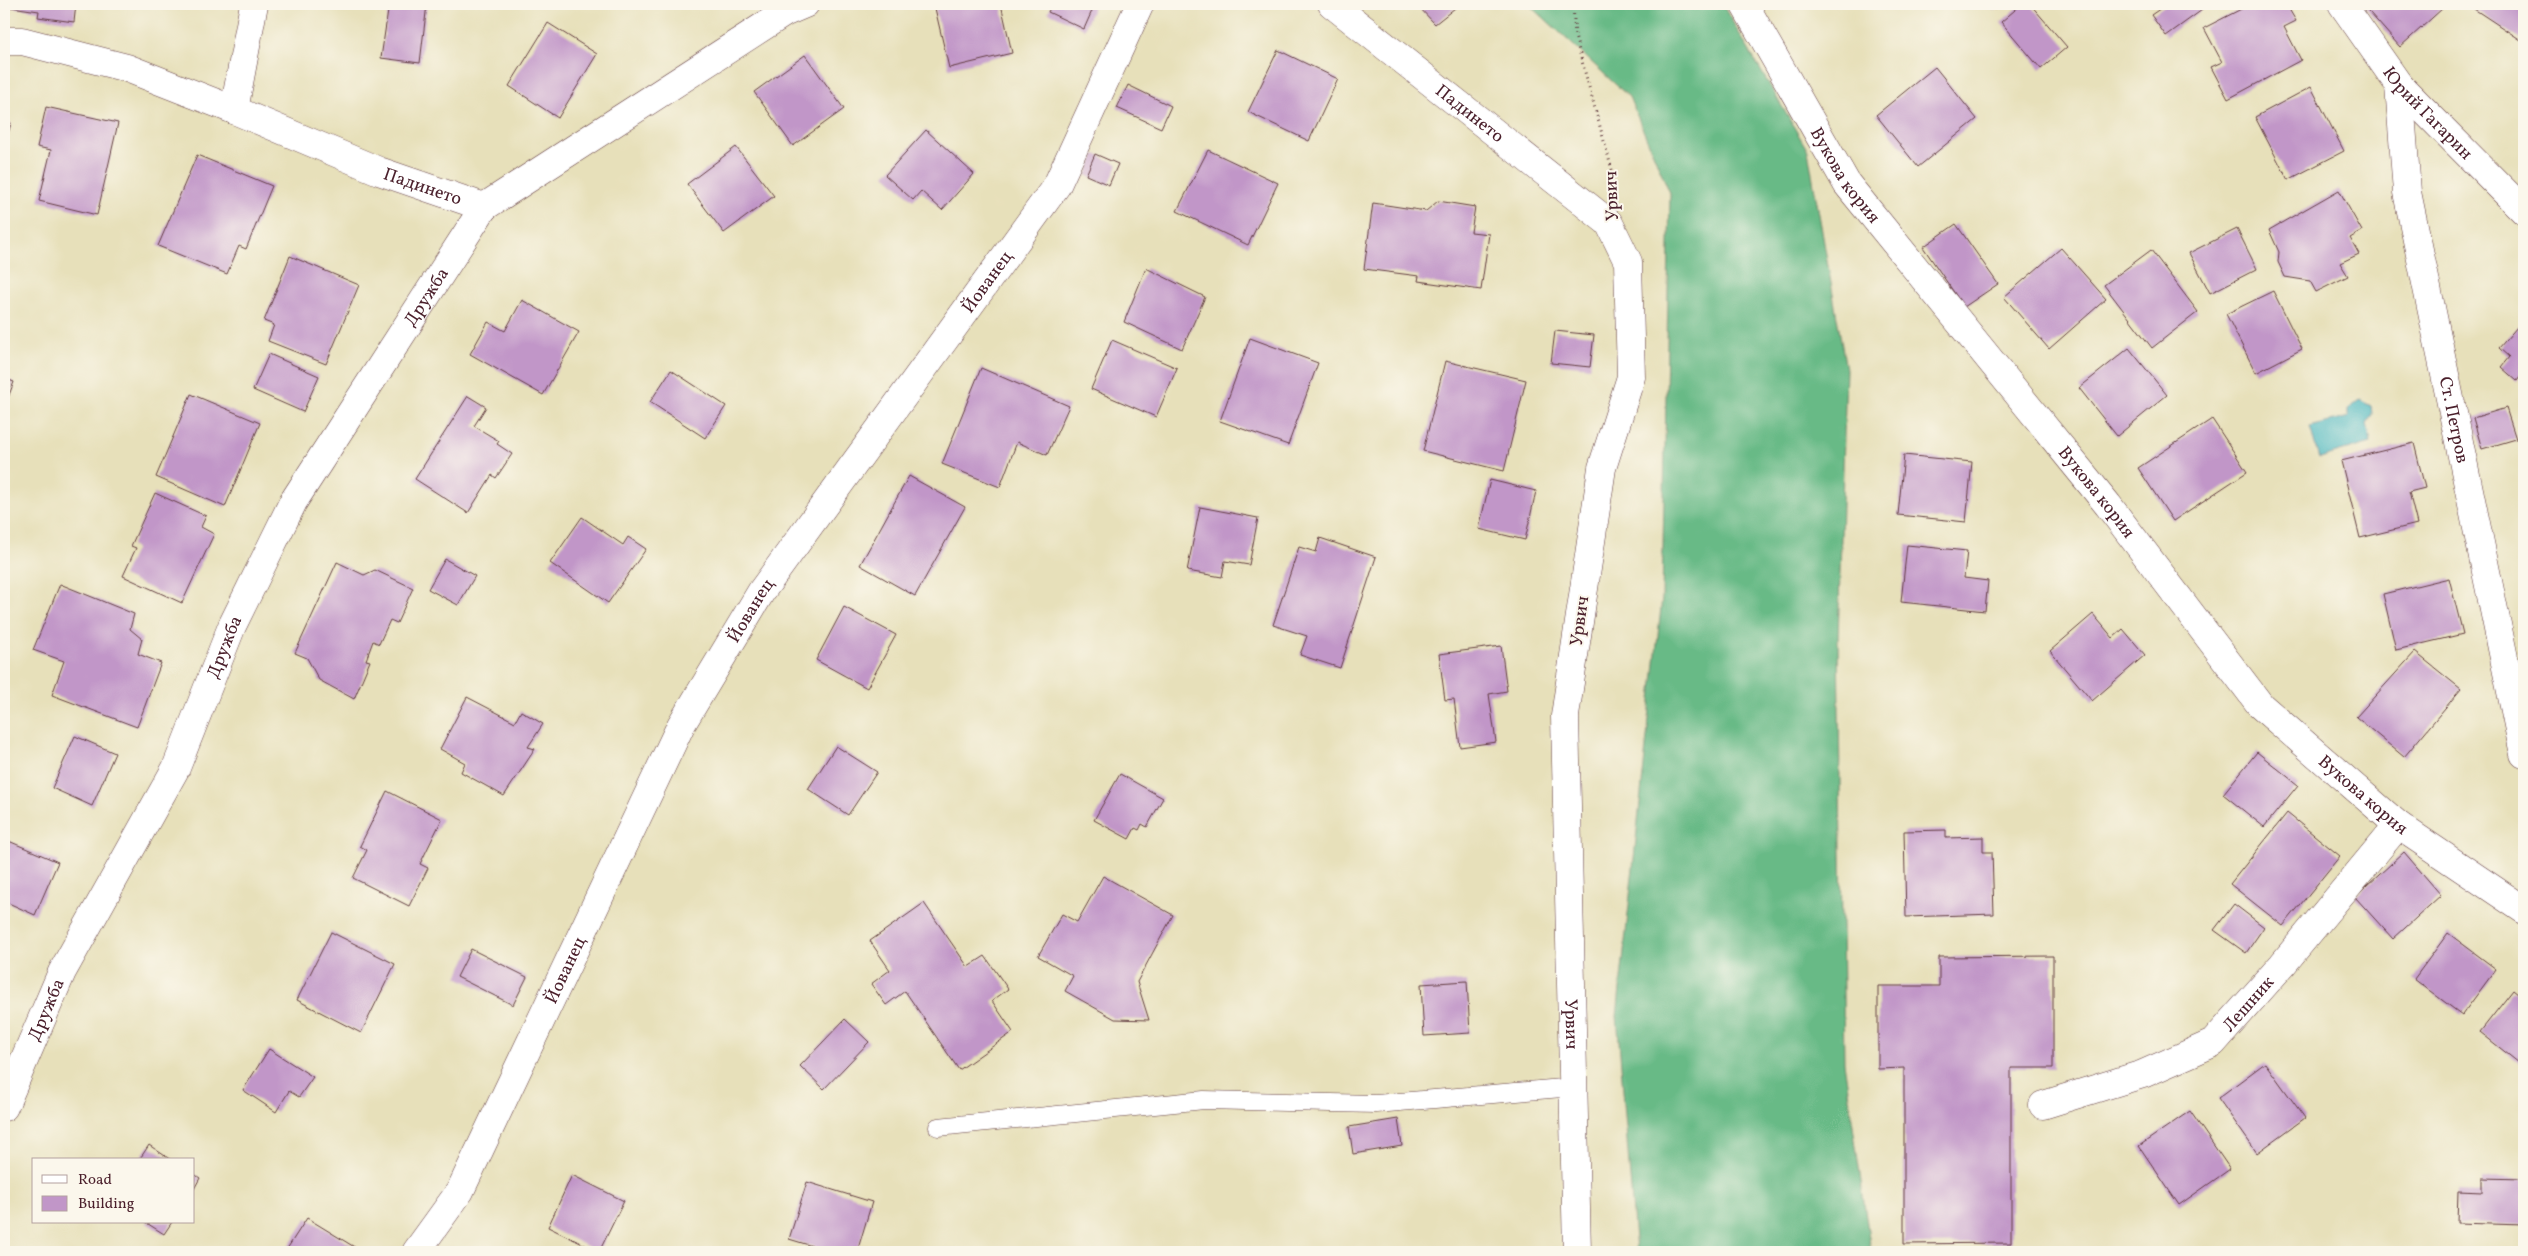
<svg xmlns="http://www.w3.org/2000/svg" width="2528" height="1256" font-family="Vollkorn,serif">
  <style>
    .forest { fill: #68ba86; stroke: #596c58 }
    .water { fill: #46b6be; stroke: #486a74 }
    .building { fill: #c196c8 }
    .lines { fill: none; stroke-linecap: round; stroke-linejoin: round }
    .service-casing { stroke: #623c40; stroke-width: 19 }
    .minor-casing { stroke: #623c40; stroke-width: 29 }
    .path { stroke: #623c40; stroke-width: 3; stroke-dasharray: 1 4; stroke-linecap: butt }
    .service { stroke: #fff; stroke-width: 18 }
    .minor { stroke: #fff; stroke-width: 28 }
    .labels { text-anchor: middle; stroke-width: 4; stroke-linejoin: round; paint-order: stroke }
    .street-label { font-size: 18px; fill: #4a1f2b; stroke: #fbf7ec }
  </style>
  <rect width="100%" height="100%" fill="#fbf7ec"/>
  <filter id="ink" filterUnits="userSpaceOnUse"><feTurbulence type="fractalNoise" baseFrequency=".02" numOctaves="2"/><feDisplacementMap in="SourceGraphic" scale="10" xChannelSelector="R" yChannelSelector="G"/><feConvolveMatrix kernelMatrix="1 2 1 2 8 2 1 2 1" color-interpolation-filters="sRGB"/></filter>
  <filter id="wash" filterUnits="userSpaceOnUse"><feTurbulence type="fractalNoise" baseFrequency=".0096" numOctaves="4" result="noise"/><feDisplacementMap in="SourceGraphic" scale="20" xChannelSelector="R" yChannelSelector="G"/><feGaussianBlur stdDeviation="1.12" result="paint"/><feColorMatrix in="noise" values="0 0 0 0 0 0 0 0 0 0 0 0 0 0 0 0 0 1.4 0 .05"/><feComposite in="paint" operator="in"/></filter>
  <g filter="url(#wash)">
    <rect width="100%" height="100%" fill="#e7e0ba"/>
    <!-- forest -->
    <polygon class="forest" points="1529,4 1722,4 1808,151 1846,369 1838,640 1844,1062 1871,1252 1636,1252 1617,1016 1662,598 1670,193 1629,97"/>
    <!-- water -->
    <polygon class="water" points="2360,400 2371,406 2372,414 2367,424 2371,443 2319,458 2310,427 2349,417 2349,409"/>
    <g id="blocks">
      <!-- building -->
      <g class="building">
        <polygon points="4,4 76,4 74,22 38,17 39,11 4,6"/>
        <polygon points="389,4 427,4 420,63 381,58"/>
        <polygon points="934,4 1001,4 1012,53 949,68"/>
        <polygon points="1052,4 1095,4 1084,29 1048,12"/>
        <polygon points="1416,4 1460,4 1435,24"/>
        <polygon points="1989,4 2002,4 1994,10"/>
        <polygon points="2022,4 2030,4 2067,47 2041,69 2001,22"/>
        <polygon points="2167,4 2197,4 2202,10 2166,36 2151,15"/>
        <polygon points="2251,4 2286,4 2296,21 2284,27 2301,60 2228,99 2211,67 2222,62 2204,28"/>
        <polygon points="2362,4 2439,4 2443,8 2400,47"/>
        <polygon points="2478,4 2524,4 2524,42 2474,9"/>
        <polygon points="548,23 597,54 558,118 509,86"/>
        <polygon points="1278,50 1338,79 1309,141 1248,112"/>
        <polygon points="805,55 844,109 793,146 754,92"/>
        <polygon points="1935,67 1977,119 1918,167 1876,115"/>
        <polygon points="1128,85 1171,106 1161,128 1117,108"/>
        <polygon points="2311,87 2344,151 2288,180 2255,117"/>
        <polygon points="46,107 118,123 97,215 39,201 51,150 37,147"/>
        <polygon points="4,121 11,123 4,148"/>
        <polygon points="926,130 974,174 942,210 921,191 913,200 885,175"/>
        <polygon points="736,147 774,196 724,233 687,184"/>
        <polygon points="1208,150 1278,183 1248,245 1177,211"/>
        <polygon points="1095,154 1118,164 1109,185 1086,175"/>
        <polygon points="197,155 272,186 246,249 239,246 227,274 158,246"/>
        <polygon points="2339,190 2362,231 2350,238 2359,254 2340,263 2348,276 2316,292 2310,281 2285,277 2278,262 2279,252 2269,230"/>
        <polygon points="1438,201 1475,207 1471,232 1489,234 1481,290 1418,281 1419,276 1364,269 1373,203 1426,211"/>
        <polygon points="1956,224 1998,284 1964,307 1923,247"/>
        <polygon points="2237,229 2257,269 2210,293 2189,253"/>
        <polygon points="2061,248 2106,299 2049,349 2004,297"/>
        <polygon points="2151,250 2198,312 2152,348 2104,285"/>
        <polygon points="290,256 359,285 326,364 268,341 274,325 264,321"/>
        <polygon points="1146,268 1205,297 1182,349 1124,322"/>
        <polygon points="2273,291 2302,349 2256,373 2226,314"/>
        <polygon points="522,300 579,332 543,395 470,354 488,322 505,331"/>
        <polygon points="2524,319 2524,372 2517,381 2501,367 2509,357 2499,348"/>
        <polygon points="1555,331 1594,335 1590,367 1551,363"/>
        <polygon points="1250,338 1318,363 1288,445 1220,421"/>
        <polygon points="1112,340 1177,368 1156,417 1091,389"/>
        <polygon points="2129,348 2167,395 2117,436 2079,388"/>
        <polygon points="269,354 319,376 303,412 253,390"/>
        <polygon points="1445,361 1526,380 1504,471 1423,451"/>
        <polygon points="981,368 1069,406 1047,455 1017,442 1000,487 942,464"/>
        <polygon points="671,370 726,406 705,438 650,402"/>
        <polygon points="4,378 14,382 4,408"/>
        <polygon points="191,394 260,423 225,507 156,477"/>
        <polygon points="468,396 486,407 474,426 499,441 497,444 512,454 496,478 492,475 468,513 415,479"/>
        <polygon points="2506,408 2516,439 2482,449 2473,418"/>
        <polygon points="2212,419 2247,472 2173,521 2138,468"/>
        <polygon points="2414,443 2425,488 2409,492 2417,524 2360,538 2341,461"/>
        <polygon points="2524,454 2524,470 2520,455"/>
        <polygon points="1904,455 1972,462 1966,522 1898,515"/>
        <polygon points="909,476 965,507 915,596 860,565"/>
        <polygon points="1490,480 1536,491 1525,540 1479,529"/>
        <polygon points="155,493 206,516 201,527 214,534 182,603 123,576 136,548 131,546"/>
        <polygon points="1200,507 1258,518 1249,565 1225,561 1222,577 1187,571"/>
        <polygon points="582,517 623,545 628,537 646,549 608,603 550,563"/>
        <polygon points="1320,538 1376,557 1340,668 1300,655 1307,636 1273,625 1299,547 1316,552"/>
        <polygon points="1907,545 1967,551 1964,578 1988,581 1985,611 1901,602"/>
        <polygon points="445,559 475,576 458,605 428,589"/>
        <polygon points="337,562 364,575 375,570 413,588 397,623 390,620 379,644 373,641 366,660 370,661 354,699 319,680 307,658 295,653"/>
        <polygon points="2449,578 2463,634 2396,650 2383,594"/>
        <polygon points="60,584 134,614 130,629 142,639 138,654 161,663 137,727 52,695 64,661 33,650"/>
        <polygon points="844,607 896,635 867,688 816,660"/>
        <polygon points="2093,614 2113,638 2123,629 2145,655 2092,701 2050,651"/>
        <polygon points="1501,646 1507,691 1489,694 1496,742 1460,747 1454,699 1445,700 1439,654"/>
        <polygon points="2415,652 2461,689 2404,757 2356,717"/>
        <polygon points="467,697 515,722 521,711 543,724 528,747 535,749 504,796 461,772 465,763 440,749"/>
        <polygon points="75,736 115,753 92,806 52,788"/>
        <polygon points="836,746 877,772 848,815 808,789"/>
        <polygon points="2257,752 2298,785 2264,827 2223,794"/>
        <polygon points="1120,774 1163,798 1147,827 1142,824 1139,830 1135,828 1129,839 1094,820"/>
        <polygon points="387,791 442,819 420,864 428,868 409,906 353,878 367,850 360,846"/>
        <polygon points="2287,813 2340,856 2283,926 2230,884"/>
        <polygon points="1946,830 1946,838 1983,837 1983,852 1992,852 1994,914 1906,917 1904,831"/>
        <polygon points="4,839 58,862 35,915 4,901"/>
        <polygon points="2404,852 2441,895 2393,939 2355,897"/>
        <polygon points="1103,876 1173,915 1137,982 1149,1020 1115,1019 1065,991 1073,976 1038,956 1062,914 1077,922"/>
        <polygon points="924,903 968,967 985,956 1008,989 992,1001 1013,1032 959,1070 905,991 886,1005 871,984 890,970 870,941"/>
        <polygon points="2234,904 2264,927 2246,953 2214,930"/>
        <polygon points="331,932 395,964 361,1033 297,1000"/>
        <polygon points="2448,933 2496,969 2462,1015 2414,979"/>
        <polygon points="471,949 527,977 513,1005 457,977"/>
        <polygon points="2053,956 2053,1068 2011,1068 2011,1243 1904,1244 1904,1068 1878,1069 1878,986 1939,986 1939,957"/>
        <polygon points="1467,981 1470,1033 1424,1036 1421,984"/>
        <polygon points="2513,990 2524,999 2524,1067 2480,1032"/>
        <polygon points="845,1019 869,1042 824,1089 800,1066"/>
        <polygon points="269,1049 313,1077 299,1097 289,1091 276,1112 243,1090"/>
        <polygon points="2265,1063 2305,1118 2257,1153 2218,1098"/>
        <polygon points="2190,1111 2230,1169 2179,1205 2139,1146"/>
        <polygon points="1398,1119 1402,1146 1353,1154 1349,1127"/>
        <polygon points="149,1145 171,1160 139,1160"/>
        <polygon points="194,1174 200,1178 194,1189"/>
        <polygon points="572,1175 624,1201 599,1252 548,1227"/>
        <polygon points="2482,1178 2524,1179 2524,1225 2457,1223 2458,1191 2482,1192"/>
        <polygon points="807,1182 872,1202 857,1252 832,1252 789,1239"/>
        <polygon points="307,1218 356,1248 354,1252 285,1252"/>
        <polygon points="145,1222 172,1222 164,1234"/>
      </g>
    </g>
  </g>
  <g filter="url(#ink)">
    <use href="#blocks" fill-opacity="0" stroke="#623c40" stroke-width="1"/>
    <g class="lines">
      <!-- service casing -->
      <g class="service-casing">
        <polyline id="service" points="938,1127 1204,1100 1376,1104 1574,1087"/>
      </g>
      <!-- minor casing -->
      <g class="minor-casing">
        <g id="minor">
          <path id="s1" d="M1332,4L1609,223L1628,262L1631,377L1602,468L1565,716L1577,1252"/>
          <path id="s2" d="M1744,4L1847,184L2108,505L2261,706L2398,825L2524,910"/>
          <path id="s3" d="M2342,4L2399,85L2524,211"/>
          <path id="s4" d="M4,41H22L127,68L234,110L379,171L484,207L784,13L805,4"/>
          <path id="s5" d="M2399,85L2407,192L2524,754"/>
          <polyline points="234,110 254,4"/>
          <path id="s6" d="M2043,1105L2143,1074L2213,1043L2282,965L2398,825"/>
          <path id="s7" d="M4,1107L62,972L176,768L232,626L293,502L484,207"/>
          <path id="s8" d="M416,1252L460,1191L681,725L761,592L1057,185L1140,4"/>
        </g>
      </g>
      <!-- path -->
      <polyline class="path" points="1573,4 1575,36 1612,170 1612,178"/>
      <!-- service -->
      <use href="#service" class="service"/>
      <!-- minor -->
      <use href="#minor" class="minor"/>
    </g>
  </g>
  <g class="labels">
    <!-- street labels -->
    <g class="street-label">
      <text dy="6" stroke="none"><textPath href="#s3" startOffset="139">Юрий Гагарин</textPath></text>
      <text dy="6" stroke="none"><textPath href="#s1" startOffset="176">Падинето</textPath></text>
      <text dy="6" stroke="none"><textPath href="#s2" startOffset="199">Вукова кория</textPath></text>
      <text dy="6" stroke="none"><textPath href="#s4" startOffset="445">Падинето</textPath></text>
      <text transform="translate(1611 196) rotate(-92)" y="6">Урвич</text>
      <text dy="6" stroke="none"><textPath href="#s8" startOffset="1130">Йованец</textPath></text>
      <text dy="6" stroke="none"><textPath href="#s7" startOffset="916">Дружба</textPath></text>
      <text dy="6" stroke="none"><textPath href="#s5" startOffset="340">Ст. Петров</textPath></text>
      <text dy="6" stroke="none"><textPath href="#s2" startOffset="604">Вукова кория</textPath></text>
      <text dy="6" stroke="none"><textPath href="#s8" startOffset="725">Йованец</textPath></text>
      <text transform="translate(1579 621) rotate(-82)" y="6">Урвич</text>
      <text dy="6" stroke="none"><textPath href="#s7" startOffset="511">Дружба</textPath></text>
      <text dy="6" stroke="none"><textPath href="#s2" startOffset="1009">Вукова кория</textPath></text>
      <text dy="6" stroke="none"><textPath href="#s8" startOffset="320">Йованец</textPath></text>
      <text dy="6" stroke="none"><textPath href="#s6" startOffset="234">Лешник</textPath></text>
      <text dy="6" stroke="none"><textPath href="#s7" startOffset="106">Дружба</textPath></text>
      <text dy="6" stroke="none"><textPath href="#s1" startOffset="1166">Урвич</textPath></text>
    </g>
  </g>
  <!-- margin -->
  <rect width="2528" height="1256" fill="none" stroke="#fbf7ec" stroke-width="20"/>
  <!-- legend -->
  <rect x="32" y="1158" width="162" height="65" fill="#fbf7ec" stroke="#b4a19f"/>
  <rect x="42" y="1175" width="25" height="8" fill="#ffffff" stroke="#b4a19f"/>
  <text x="78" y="1184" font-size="15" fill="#4a1f2b">Road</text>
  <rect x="42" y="1196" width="25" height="15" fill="#c196c8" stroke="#b4a19f"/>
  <text x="78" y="1208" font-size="15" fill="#4a1f2b">Building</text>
</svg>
